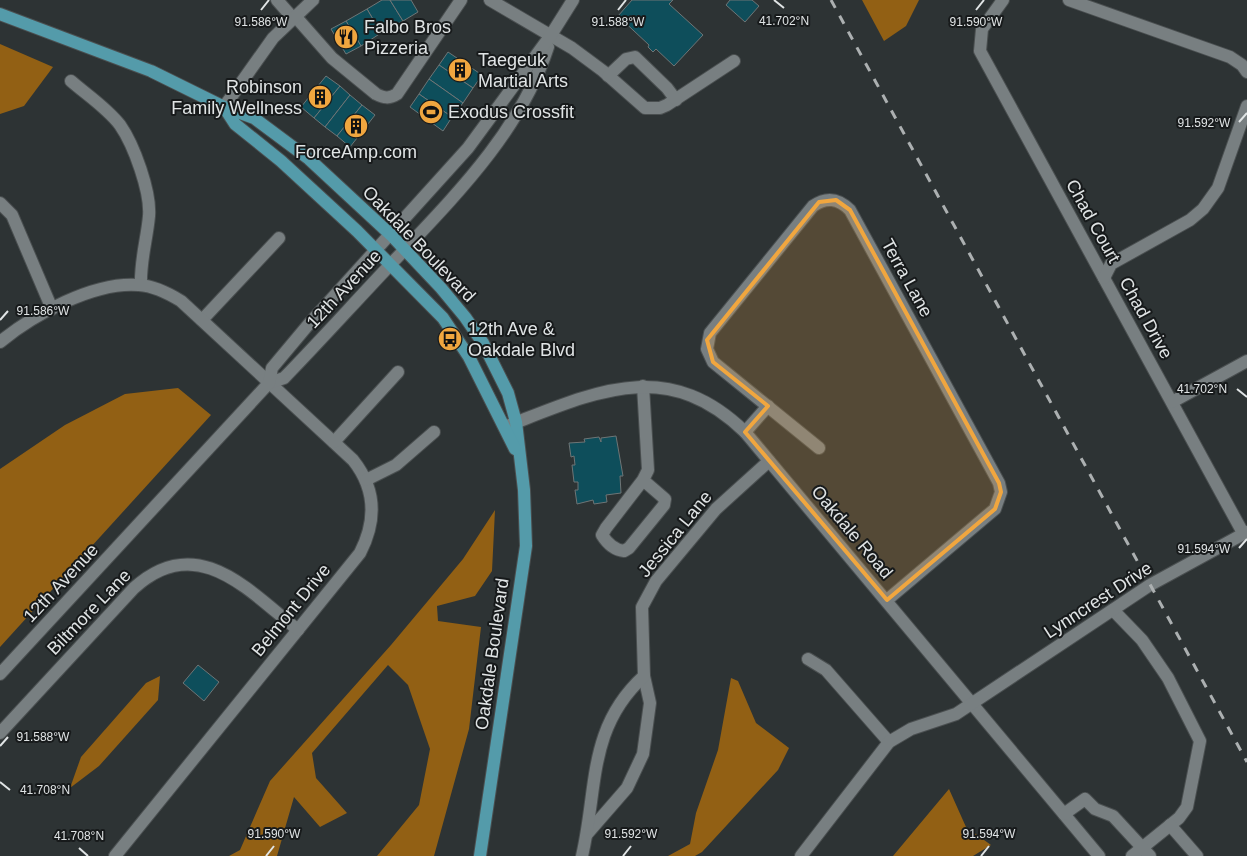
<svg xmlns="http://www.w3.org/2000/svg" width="1247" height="856" font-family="Arial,sans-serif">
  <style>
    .forest { fill: #926014 }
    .building { fill: #0e4e5b; stroke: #6e7576 }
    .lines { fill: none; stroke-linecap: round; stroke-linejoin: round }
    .minor-casing { stroke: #4a4f50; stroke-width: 14 }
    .major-casing { stroke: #4a4f50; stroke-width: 14 }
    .minor { stroke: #787f81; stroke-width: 12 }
    .major { stroke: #549baa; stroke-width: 12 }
    .rail { stroke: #acb0b1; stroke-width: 3; stroke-dasharray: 9 9; stroke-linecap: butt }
    .marked { fill: #f0a63f; fill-opacity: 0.2; stroke: #f0a63f; stroke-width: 4; stroke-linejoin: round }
    .ticks { fill: none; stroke: #e0e4e5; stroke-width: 2 }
    .labels { text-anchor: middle; stroke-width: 4; stroke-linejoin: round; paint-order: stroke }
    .poi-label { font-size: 18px; fill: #e0e4e5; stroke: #171a1b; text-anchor: start }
    .street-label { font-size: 18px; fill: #e0e4e5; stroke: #171a1b }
    .ticks-label { font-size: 12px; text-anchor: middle; fill: #e0e4e5; stroke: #171a1b; stroke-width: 4; stroke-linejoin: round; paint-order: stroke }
  </style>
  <rect width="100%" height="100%" fill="#2d3334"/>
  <!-- forest -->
  <g class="forest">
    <polygon points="862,0 919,0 906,26 884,41"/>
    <polygon points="0,44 53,67 24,106 0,114"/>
    <polygon points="178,388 211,415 0,647 0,469 65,425 125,394"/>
    <polygon points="495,510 492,571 475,596 437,606 438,621 481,627 469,729 434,856 377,856 419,805 430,749 408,685 388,665 312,753 316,778 347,813 320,827 294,797 277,856 229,856 240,850 270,781 391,645 463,559"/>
    <polygon points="160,676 158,700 99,766 70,788 81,757 146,683"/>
    <polygon points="731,678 738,681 756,723 789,748 778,770 702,852 695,856 668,856 690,844 696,813 718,750"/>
    <polygon points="949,789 966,827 991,845 973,856 893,856"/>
  </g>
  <!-- building -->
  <g class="building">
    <polygon points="382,0 390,0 403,21 381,33 367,9"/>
    <polygon points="390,0 411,0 418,12 403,21"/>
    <polygon points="632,0 673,0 669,4 703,35 674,66 656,49 653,52 648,47 649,45 618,16"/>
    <polygon points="730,0 752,0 759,6 745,22 726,5"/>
    <polygon points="367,9 381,33 361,46 346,21"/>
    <polygon points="346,21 361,46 346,54 331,29"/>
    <polygon points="448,52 482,75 473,88 439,65"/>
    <polygon points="439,65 473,88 463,103 429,79"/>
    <polygon points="326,76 340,86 314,118 301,107"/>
    <polygon points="429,79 463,103 452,117 419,94"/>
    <polygon points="340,86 350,95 325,127 314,118"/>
    <polygon points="419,94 452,117 443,131 410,107"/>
    <polygon points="350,95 362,105 337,136 325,127"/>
    <polygon points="362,105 375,115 350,147 337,136"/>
    <polygon points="616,436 623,476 620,476 621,493 606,495 607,502 594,504 593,500 577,504 575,490 578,490 578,482 574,482 572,465 575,465 574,456 571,457 569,443 585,442 584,439 599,437 601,442 601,438"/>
    <polygon points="198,665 219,682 204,701 183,683"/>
  </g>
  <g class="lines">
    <!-- minor casing -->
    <g class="minor-casing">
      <g id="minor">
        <polyline points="277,0 292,17"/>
        <polyline points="490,0 572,48 603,71 645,108 660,108 667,105 734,61"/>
        <polyline points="1003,0 982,29 980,51 1243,533"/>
        <polyline points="1069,0 1230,57 1242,65 1247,72"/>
        <path d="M295,16L332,58L376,94C384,98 389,99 397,94L461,0"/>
        <polyline points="608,76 626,59 635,57 667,88 676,100"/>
        <path d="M71,81C87,95 107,108 120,125C134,145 151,192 149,216C147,239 140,261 141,285"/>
        <polyline points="224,107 273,38 313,0"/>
        <polyline points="0,203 12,215 52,309"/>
        <polyline points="1104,278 1111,264 1190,220 1203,209 1218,188 1247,106"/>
        <polyline points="202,320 279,238"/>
        <path d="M0,342C33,315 94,281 139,285C154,286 168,293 181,301L353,460C376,489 377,520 360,553L115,856"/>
        <path d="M269,383L284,378C320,341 355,302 391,264C451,200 520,133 548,47"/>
        <path d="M643,386L648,470L643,480L606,528L602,535C607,543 615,550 624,551L629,548L664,505L665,499L643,480"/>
        <polyline points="1172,402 1247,361"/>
        <path d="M507,426C595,392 667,356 745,432L1099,856"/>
        <polyline points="745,432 768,406"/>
        <polyline points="334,442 398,372"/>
        <path d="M819,448L713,362L707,349L710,333L813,206C826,197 838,198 850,210L999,483L1001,492L995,509L887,600"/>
        <polyline points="366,480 396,465 434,432"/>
        <polyline points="1113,610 1142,640 1168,678 1200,741 1187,807 1179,818 1132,856"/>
        <polyline points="808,659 826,670 889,742"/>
        <polyline points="0,674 269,383 272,368 308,325 468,148 551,35 573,0"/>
        <path d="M0,733L134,588C197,531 248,590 298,630"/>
        <polyline points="1064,814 1085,799 1095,809 1113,816 1150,856"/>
        <polyline points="1170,825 1197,856"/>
        <polyline points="587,834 627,788 643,754 650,703 644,676"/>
        <path d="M582,856C598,788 587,728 644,676L642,607L656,581L716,509L769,461"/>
        <polyline points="801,856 889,742 911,729 956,714 1150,585 1247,532"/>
      </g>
    </g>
    <!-- major casing -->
    <g class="major-casing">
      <g id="major">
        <polyline points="0,14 151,71 224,107 254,118 309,159 391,235 441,288 465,317 483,343 508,393 516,422 524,490 526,546 480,856"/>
        <polyline points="224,107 235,124 281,161 357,231 443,318 469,357 515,449"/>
      </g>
    </g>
    <!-- minor -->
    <use href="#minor" class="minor"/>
    <!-- major -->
    <use href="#major" class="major"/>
    <!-- rail -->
    <polyline class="rail" points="831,0 1247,762"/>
  </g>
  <!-- marked area -->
  <path class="marked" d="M836,200L850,210L999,483L1001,492L995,509L887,600L745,432L768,406L713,362L707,340L819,202Z"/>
  <!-- ticks -->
  <path class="ticks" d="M774,0L784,8M261,10L269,0M618,10L626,0M976,10L984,0M1239,122L1247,113M0,320L8,311M1237,389L1247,397M1239,548L1247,539M0,746L8,737M0,782L10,790M79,848L88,856M266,856L274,846M623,856L631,846M981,856L989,846"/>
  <!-- icons -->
  <defs>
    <g id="restaurant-disc" transform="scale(1.25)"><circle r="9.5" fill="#f0a63f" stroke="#171a1b"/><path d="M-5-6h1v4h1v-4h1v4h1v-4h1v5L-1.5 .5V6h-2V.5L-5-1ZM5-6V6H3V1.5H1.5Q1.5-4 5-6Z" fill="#111"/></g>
    <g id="building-disc" transform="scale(1.25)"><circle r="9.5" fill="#f0a63f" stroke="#171a1b"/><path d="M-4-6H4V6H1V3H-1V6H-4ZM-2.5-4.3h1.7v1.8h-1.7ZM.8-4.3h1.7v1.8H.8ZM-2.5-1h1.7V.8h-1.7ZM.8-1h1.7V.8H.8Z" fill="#111"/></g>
    <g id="stadium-disc" transform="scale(1.25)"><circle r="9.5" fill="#f0a63f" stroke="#171a1b"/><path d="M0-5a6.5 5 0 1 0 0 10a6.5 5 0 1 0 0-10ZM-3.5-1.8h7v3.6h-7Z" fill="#111"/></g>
    <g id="bus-disc" transform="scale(1.25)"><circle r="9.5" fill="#f0a63f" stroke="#171a1b"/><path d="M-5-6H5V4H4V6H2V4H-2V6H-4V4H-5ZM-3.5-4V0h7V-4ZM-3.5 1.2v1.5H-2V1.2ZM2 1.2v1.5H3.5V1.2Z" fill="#111"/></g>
  </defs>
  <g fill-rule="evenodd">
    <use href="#restaurant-disc" x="346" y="37"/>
    <use href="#building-disc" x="460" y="70"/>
    <use href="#building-disc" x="320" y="97"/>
    <use href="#stadium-disc" x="431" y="112"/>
    <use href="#building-disc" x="356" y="126"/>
    <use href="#bus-disc" x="450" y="339"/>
  </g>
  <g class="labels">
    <!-- poi labels -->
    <g class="poi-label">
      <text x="364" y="33">Falbo Bros<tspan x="364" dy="21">Pizzeria</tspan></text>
      <text x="478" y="66">Taegeuk<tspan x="478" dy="21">Martial Arts</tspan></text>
      <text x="302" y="93" text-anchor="end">Robinson<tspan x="302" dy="21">Family Wellness</tspan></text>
      <text x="448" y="118">Exodus Crossfit</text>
      <text x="356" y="158" text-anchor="middle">ForceAmp.com</text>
      <text x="468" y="335">12th Ave &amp;<tspan x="468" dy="21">Oakdale Blvd</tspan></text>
    </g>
    <!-- street labels -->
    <g class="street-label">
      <text transform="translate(1093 221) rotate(61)" y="6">Chad Court</text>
      <text transform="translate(419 244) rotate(46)" y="6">Oakdale Boulevard</text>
      <text transform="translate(907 278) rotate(61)" y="6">Terra Lane</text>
      <text transform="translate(344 289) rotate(-47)" y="6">12th Avenue</text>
      <text transform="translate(1146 318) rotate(61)" y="6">Chad Drive</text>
      <text transform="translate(852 532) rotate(50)" y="6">Oakdale Road</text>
      <text transform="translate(675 534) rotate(-51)" y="6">Jessica Lane</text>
      <text transform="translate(61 583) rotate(-47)" y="6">12th Avenue</text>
      <text transform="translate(1098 600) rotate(-33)" y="6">Lynncrest Drive</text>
      <text transform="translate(291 610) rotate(-51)" y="6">Belmont Drive</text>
      <text transform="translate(89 612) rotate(-46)" y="6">Biltmore Lane</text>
      <text transform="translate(492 654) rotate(-82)" y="6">Oakdale Boulevard</text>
    </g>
  </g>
  <g class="ticks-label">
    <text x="784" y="25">41.702°N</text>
    <text x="261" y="26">91.586°W</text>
    <text x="618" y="26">91.588°W</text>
    <text x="976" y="26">91.590°W</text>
    <text x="1204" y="127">91.592°W</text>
    <text x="43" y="315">91.586°W</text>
    <text x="1202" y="393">41.702°N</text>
    <text x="1204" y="553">91.594°W</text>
    <text x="43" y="741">91.588°W</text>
    <text x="45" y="794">41.708°N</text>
    <text x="274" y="838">91.590°W</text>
    <text x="631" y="838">91.592°W</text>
    <text x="989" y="838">91.594°W</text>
    <text x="79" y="840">41.708°N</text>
  </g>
</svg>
